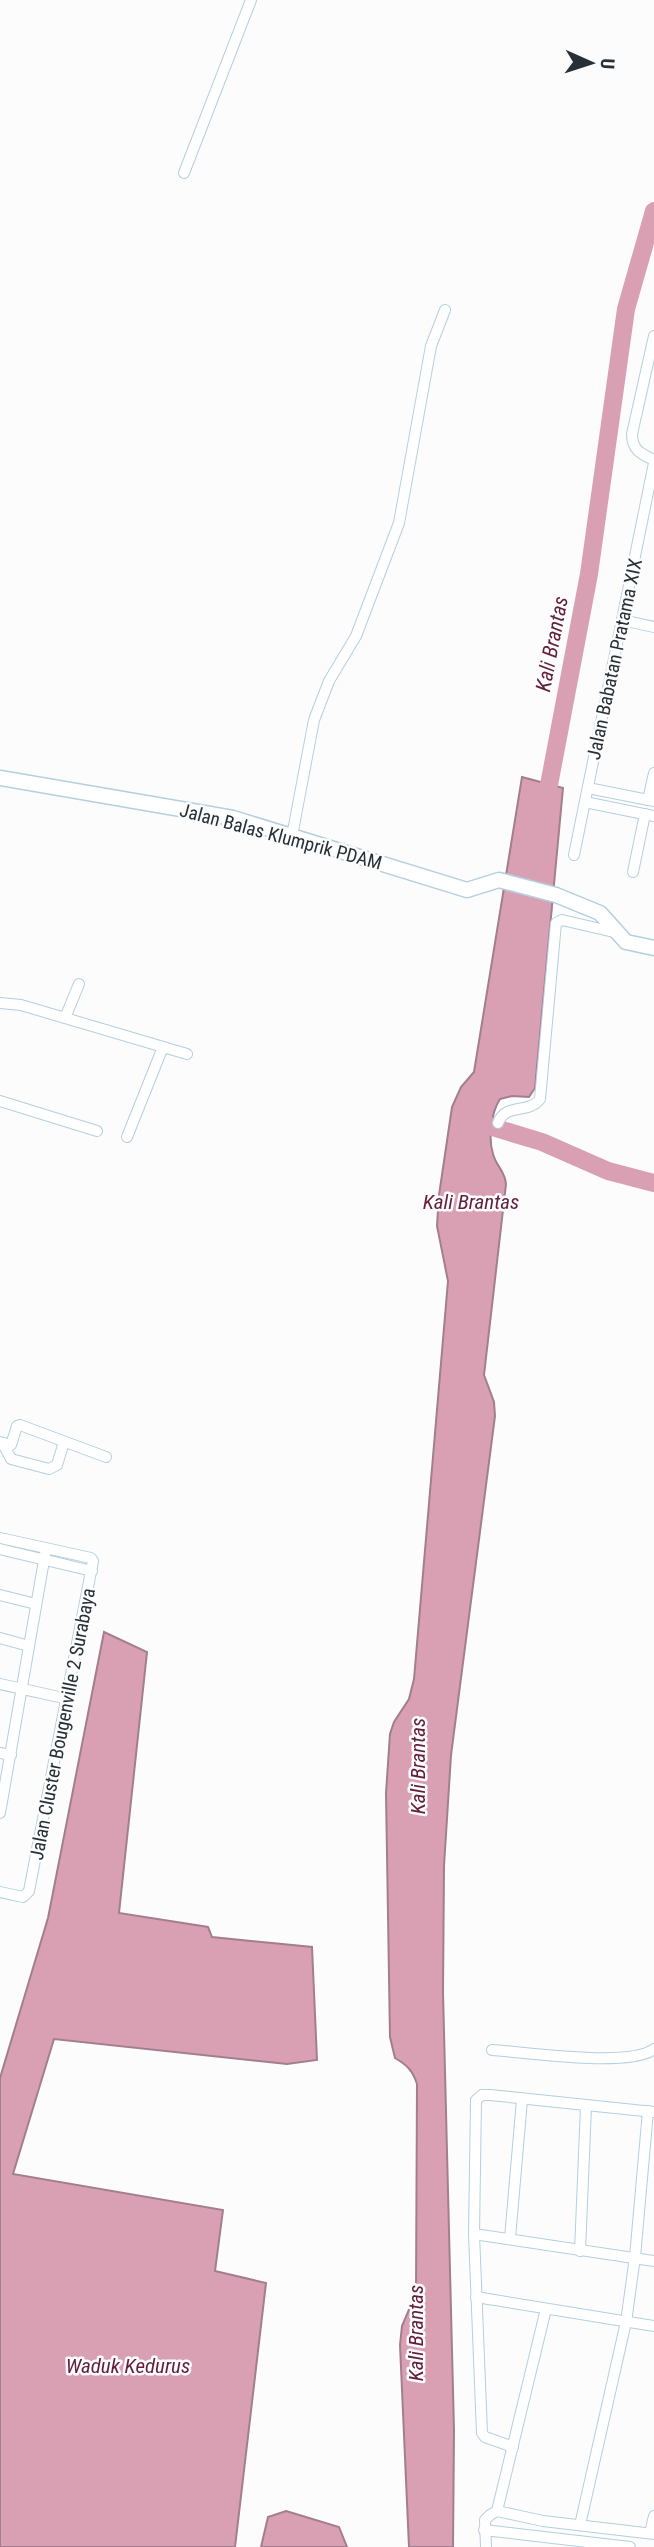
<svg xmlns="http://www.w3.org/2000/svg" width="654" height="2547" font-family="'Roboto Condensed',sans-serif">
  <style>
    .water { fill: #d9a0b4; stroke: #a37e8e; stroke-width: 2 }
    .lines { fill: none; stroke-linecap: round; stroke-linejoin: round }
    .river { stroke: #d9a0b4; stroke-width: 18 }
    .street-casing { stroke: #b4cfdd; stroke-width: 12 }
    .secondary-casing { stroke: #b4cfdd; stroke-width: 17 }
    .street { stroke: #fff; stroke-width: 10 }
    .secondary { stroke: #fff; stroke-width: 14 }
    .labels { text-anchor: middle; stroke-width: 5; stroke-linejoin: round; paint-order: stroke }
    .street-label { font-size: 19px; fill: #263036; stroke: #fcfcfc }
    .water-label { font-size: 21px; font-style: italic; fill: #611f3c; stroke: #fcfcfc }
  </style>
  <rect width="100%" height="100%" fill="#fcfcfc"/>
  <!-- water -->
  <g class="water">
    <path d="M522,777L563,788L535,1088L529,1097L512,1096L500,1099C491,1113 488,1138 493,1154C496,1166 505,1171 506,1184L484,1375L494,1402L495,1416L451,1755L444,1866L443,1992L454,2430L453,2547H409L400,2345L402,2326L416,2293L417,2084C413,2071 407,2065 395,2058L390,2037L386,1793L390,1734L394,1722L409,1699L414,1679L448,1281L437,1226L439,1195L452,1107L461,1087L474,1072Z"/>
    <polygon points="104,1632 147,1652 119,1913 208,1927 212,1937 312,1947 317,2060 287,2064 54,2039 13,2174 223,2210 215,2271 266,2283 235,2547 0,2547 0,2078 48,1918"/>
    <polygon points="286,2511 339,2527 347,2547 261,2547 268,2517"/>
  </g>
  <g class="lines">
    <!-- river -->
    <g class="river">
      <polyline points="545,806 589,574 626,309 654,211"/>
      <polyline points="479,1123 542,1142 608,1171 654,1183"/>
    </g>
    <!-- street casing -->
    <g class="street-casing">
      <g id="street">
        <polyline points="184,173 251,0"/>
        <path d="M654,336L632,434C632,450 641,454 654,460"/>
        <polyline points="622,620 654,627"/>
        <polyline points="588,788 654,801"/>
        <polyline points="648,800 654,773"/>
        <polyline points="585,802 654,816"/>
        <polyline points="292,836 314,720 329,681 356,636 399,523 431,346 445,310"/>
        <polyline points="574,855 654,463"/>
        <polyline points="633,872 645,814"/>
        <polyline points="0,1003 21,1005 187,1054"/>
        <polyline points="65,1018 79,984"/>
        <polyline points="0,1101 97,1131"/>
        <path d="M498,1123C506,1102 528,1115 540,1099L556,923L562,920L618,933"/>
        <polyline points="127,1137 163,1047"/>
        <polyline points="0,1442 11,1445 17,1426 20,1425 106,1457"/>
        <polyline points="3,1444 11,1459 49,1469 57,1465 64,1442"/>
        <polyline points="0,1538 91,1558 93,1561 29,1891 23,1897 0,1892"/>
        <polyline points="0,1549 92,1571"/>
        <polyline points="0,1595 36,1604"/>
        <polyline points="0,1638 29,1646"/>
        <polyline points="0,1684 68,1699"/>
        <polyline points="0,1753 11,1755"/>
        <polyline points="0,1813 46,1549"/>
        <path d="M492,2050C525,2052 630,2068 654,2049"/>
        <polyline points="474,2234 654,2261"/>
        <polyline points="510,2238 522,2100"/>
        <polyline points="580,2251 586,2106"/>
        <polyline points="476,2297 654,2326"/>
        <polyline points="513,2447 485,2437 482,2433 474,2234 476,2100 482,2095 490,2095 654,2112"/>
        <polyline points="497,2511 546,2309"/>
        <polyline points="580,2525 626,2322 635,2257 648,2111"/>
        <polyline points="484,2530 630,2547"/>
        <polyline points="650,2533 654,2516"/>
        <polyline points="486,2547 485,2520 490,2515 497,2511 543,2521 654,2534"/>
      </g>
    </g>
    <!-- secondary casing -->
    <g class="secondary-casing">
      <polyline id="secondary" points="0,778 233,818 467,890 499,880 556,895 600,913 626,942 654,948"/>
    </g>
    <!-- street -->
    <use href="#street" class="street"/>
    <!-- secondary -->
    <use href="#secondary" class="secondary"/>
  </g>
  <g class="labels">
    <!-- street labels -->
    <g class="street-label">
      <text transform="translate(614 659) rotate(-78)" y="7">Jalan Babatan Pratama XIX</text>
      <text transform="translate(281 836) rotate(15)" y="7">Jalan Balas Klumprik PDAM</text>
      <text transform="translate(62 1724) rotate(-79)" y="7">Jalan Cluster Bougenville 2 Surabaya</text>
    </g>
    <!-- water labels -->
    <g class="water-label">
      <text transform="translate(552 644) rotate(-79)" y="7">Kali Brantas</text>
      <text x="471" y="1209">Kali Brantas</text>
      <text transform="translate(418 1766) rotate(-90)" y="7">Kali Brantas</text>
      <text transform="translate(416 2333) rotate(-90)" y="7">Kali Brantas</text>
      <text x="128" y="2373">Waduk Kedurus</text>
    </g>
  </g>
  <!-- north arrow -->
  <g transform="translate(591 63) rotate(93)" stroke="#fcfcfc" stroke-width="5" paint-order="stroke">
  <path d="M0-5L12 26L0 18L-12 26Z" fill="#263036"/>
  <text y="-10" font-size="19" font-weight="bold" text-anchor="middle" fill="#263036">U</text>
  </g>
</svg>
